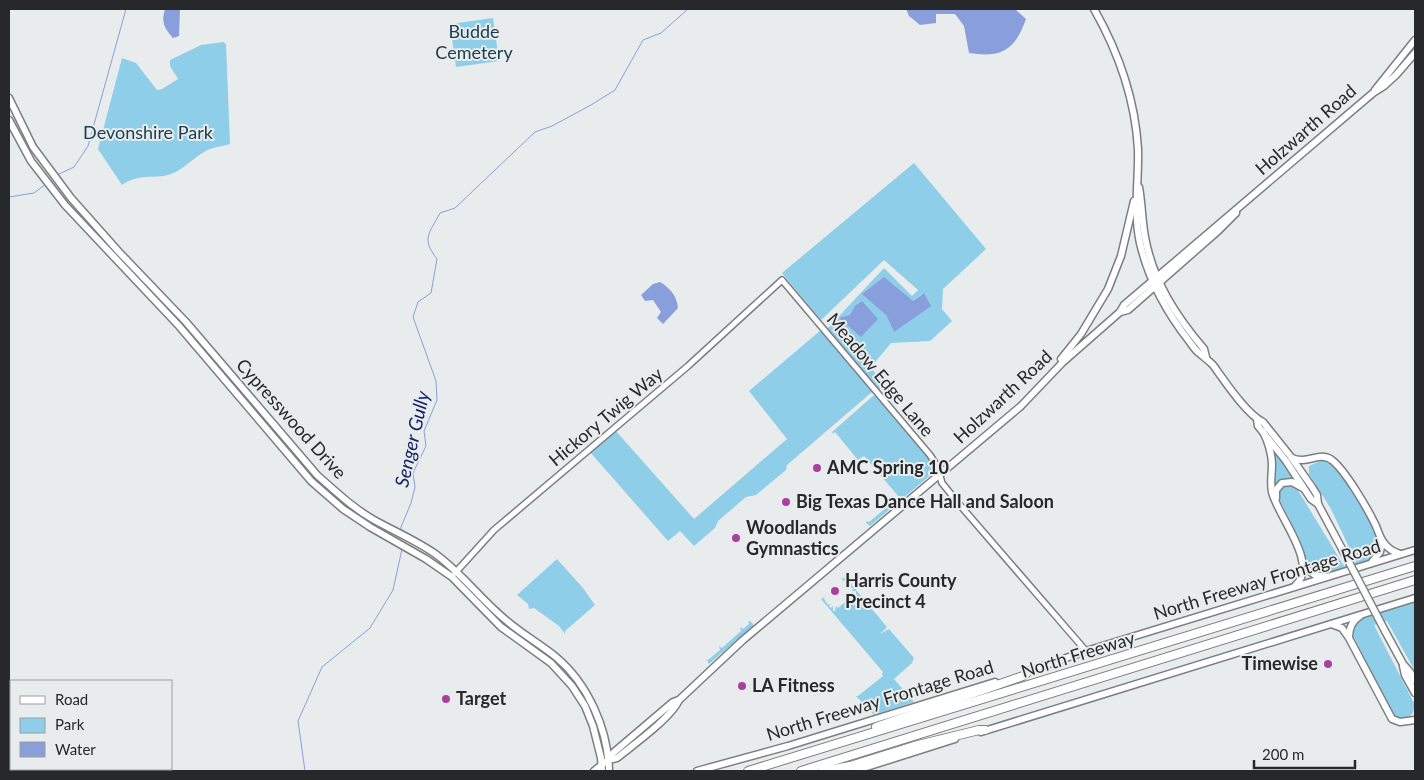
<svg xmlns="http://www.w3.org/2000/svg" width="1424" height="780" font-family="Lato,sans-serif">
  <style>
    .green { fill: #8fcee9; fill-rule: evenodd }
    .water { fill: #889fdc }
    .lines { fill: none; stroke-linecap: round; stroke-linejoin: round }
    .stream { stroke: #889fdc; stroke-width: 1 }
    .minor-casing { stroke: #7c7f81; stroke-width: 8 }
    .major-casing { stroke: #7c7f81; stroke-width: 9 }
    .highway-casing { stroke: #7c7f81; stroke-width: 10 }
    .minor { stroke: #fff; stroke-width: 5 }
    .major { stroke: #fff; stroke-width: 6 }
    .highway { stroke: #fff; stroke-width: 8 }
    .major-bridge-casing { stroke: #7c7f81; stroke-width: 9; stroke-linecap: butt }
    .major-bridge { stroke: #fff; stroke-width: 6 }
    .poi-dot { fill: #a93fa1; stroke: #e9eced; stroke-width: 2 }
    .labels { text-anchor: middle; stroke-width: 4; stroke-linejoin: round; paint-order: stroke }
    .park-label { font-size: 18px; fill: #1b404f; stroke: #e9eced }
    .street-label { font-size: 18px; fill: #272829; stroke: #e9eced }
    .poi-label { font-size: 18px; font-weight: bold; fill: #272829; stroke: #e9eced; text-anchor: start }
    .water-label { font-size: 19px; font-style: italic; fill: #121f65; stroke: #e9eced }
  </style>
  <rect width="100%" height="100%" fill="#e9eced"/>
  <!-- green -->
  <g class="green">
    <polygon points="493,18 499,61 456,67 450,24"/>
    <path d="M223,42L226,44L230,144C221,147 212,147 204,152C192,159 184,169 171,174C153,180 141,172 122,185L98,149L122,58L136,63L157,90L162,89L178,79L170,66V60L201,45Z"/>
    <path d="M914,163L986,249L943,289L942,309L952,321L930,341L891,343L871,367L880,380V391L827,329L884,268L912,296L918,290L884,260L821,320L782,273ZM923,293L894,332L886,315L913,301Z"/>
    <polygon points="821,330 873,390 872,392 787,465 786,470 756,495 746,497 718,521 715,528 694,546 680,531 668,541 590,452 615,430 694,519 787,439 749,391"/>
    <polygon points="873,396 877,396 923,449 934,469 932,471 933,473 870,526 866,523 867,521 869,522 899,497 864,456 858,460 835,432 833,434 832,432"/>
    <polygon points="1272,448 1295,480 1292,480 1274,492"/>
    <path d="M1322,460C1341,465 1377,527 1380,547L1372,560L1327,574L1319,575L1310,568L1297,535L1278,496L1279,492L1284,485H1293L1296,487L1344,566L1356,562L1331,509L1309,474V466Z"/>
    <polygon points="557,559 583,588 595,605 565,631 565,634 559,626 534,608 529,609 528,604 517,595"/>
    <polygon points="845,577 887,627 880,634 889,629 914,658 912,663 894,679 914,702 874,715 856,696 858,696 883,676 882,674 883,672 821,599 825,597 824,599 828,605 831,603 829,606 831,608 833,606 833,611 835,611 836,606 838,608 851,597 855,602 854,605 857,607 857,601 852,593 856,594 856,591 852,591 853,589 846,581 844,582 846,580 843,581 842,579"/>
    <path d="M1409,603H1415V671L1387,621L1374,625L1414,703C1416,721 1398,725 1390,710L1352,633V627L1356,621Z"/>
    <polygon points="750,621 753,624 753,626 709,664 706,659 708,660 720,650 719,646 722,648 741,631 740,627 743,629 749,624 748,622"/>
  </g>
  <!-- water -->
  <g class="water">
    <path d="M165,9H180L179,36L173,38C164,28 161,22 165,9Z"/>
    <path d="M906,9H1015L1026,19C1015,50 1002,58 969,53L964,26L955,14H936V23L920,25L909,16Z"/>
    <polygon points="884,277 913,301 924,293 931,306 894,332 886,315 862,294"/>
    <path d="M660,282C670,288 677,296 678,308L663,324L657,318L661,312L653,300L645,301L641,295L653,284Z"/>
    <polygon points="862,301 878,319 861,337 839,318 850,315 855,306"/>
  </g>
  <g class="lines">
    <!-- stream -->
    <g class="stream">
      <polyline points="57,175 74,167 88,146 126,9"/>
      <polyline points="9,197 34,193 46,184"/>
      <path d="M401,530V527L411,503L415,487L413,473L426,446L424,431L437,400L436,381L413,317L418,302L431,293L437,259C421,238 429,234 440,213L455,208L535,132L552,126L591,105L615,90L643,40L661,33L688,9"/>
      <polyline points="305,771 298,721 322,667 370,628 393,590 402,549"/>
    </g>
    <!-- minor casing -->
    <g class="minor-casing">
      <polyline id="minor" points="455,573 494,530 688,366 782,280 930,455 937,466 942,483 959,504 1086,651"/>
    </g>
    <!-- major casing -->
    <g class="major-casing">
      <g id="major">
        <path d="M1094,9C1119,53 1135,98 1138,149C1139,183 1132,217 1142,251C1151,284 1168,314 1189,341C1192,345 1195,350 1199,353C1205,358 1207,359 1213,365C1224,380 1247,415 1263,422L1291,457L1312,487L1317,495L1318,504L1341,547"/>
        <polyline points="1375,90 1415,40"/>
        <path d="M9,98L33,147L71,198L119,252L186,322L317,475C335,491 353,508 374,520C394,531 415,540 434,553C461,572 481,600 507,621C522,634 540,644 556,657C588,684 608,729 609,771"/>
        <polyline points="9,120 31,161 65,205 179,326 311,481 343,509 370,527 426,559 452,577 501,627 551,663 572,686 585,706 593,726 601,758 602,771"/>
        <path d="M1139,187C1142,204 1142,221 1145,237C1153,281 1176,316 1204,349L1206,357"/>
        <polyline points="1120,312 1128,310 1218,231 1236,213 1236,210"/>
        <polyline points="1061,359 1081,334 1108,289 1121,256 1134,201"/>
        <polyline points="1257,419 1258,426 1286,461 1311,499 1318,504"/>
        <path d="M1263,431C1268,442 1272,453 1272,465C1272,474 1270,483 1272,492C1278,517 1320,564 1295,586"/>
        <path d="M1292,458C1308,465 1320,450 1333,461C1346,472 1366,506 1374,522C1378,529 1379,537 1384,543C1388,549 1393,551 1400,554"/>
        <polyline points="1276,498 1276,490 1282,483 1292,482 1303,488"/>
        <polyline points="1372,562 1380,552 1382,541"/>
        <polyline points="1304,567 1315,575 1325,577"/>
        <polyline points="1331,624 1342,628 1349,638 1392,719 1400,722 1415,720"/>
        <polyline points="1385,631 1403,664 1410,672 1415,681"/>
        <path d="M1349,637C1349,628 1352,621 1360,616"/>
        <polyline points="1403,666 1405,675 1415,693"/>
        <polyline points="1026,672 1086,651 1415,550"/>
        <polyline points="981,732 1415,598"/>
        <path d="M608,760L617,758C633,745 671,718 679,700L743,640L1021,406L1063,362L1120,312L1124,305L1373,93L1384,86L1396,75L1415,53"/>
        <polyline points="594,771 608,760 613,753 673,702 679,700"/>
        <polyline points="697,771 788,746 995,682"/>
        <polyline points="854,771 955,739"/>
      </g>
    </g>
    <!-- highway casing -->
    <g class="highway-casing">
      <g id="highway">
        <polyline points="876,727 1023,676 1029,671"/>
        <polyline points="748,771 1415,566"/>
        <polyline points="801,771 1415,580"/>
        <polyline points="823,771 850,766 914,746 979,730 985,730"/>
      </g>
    </g>
    <!-- minor -->
    <use href="#minor" class="minor"/>
    <!-- major -->
    <use href="#major" class="major"/>
    <!-- highway -->
    <use href="#highway" class="highway"/>
    <!-- major-bridge casing -->
    <g class="major-bridge-casing">
      <polyline id="major-bridge" points="1341,547 1385,631"/>
    </g>
    <!-- major-bridge -->
    <use href="#major-bridge" class="major-bridge"/>
  </g>
  <!-- markers -->
  <g class="poi-dot">
    <circle cx="817" cy="468" r="5"/>
    <circle cx="786" cy="502" r="5"/>
    <circle cx="736" cy="538" r="5"/>
    <circle cx="835" cy="591" r="5"/>
    <circle cx="1328" cy="664" r="5"/>
    <circle cx="742" cy="686" r="5"/>
    <circle cx="446" cy="699" r="5"/>
  </g>
  <g class="labels">
    <!-- park labels -->
    <g class="park-label">
      <text x="474" y="38">Budde<tspan x="474" dy="21">Cemetery</tspan></text>
      <text x="148" y="139">Devonshire Park</text>
    </g>
    <!-- street labels -->
    <g class="street-label">
      <text transform="translate(1306 130) rotate(-41)" y="6">Holzwarth Road</text>
      <text transform="translate(880 375) rotate(50)" y="6">Meadow Edge Lane</text>
      <text transform="translate(1003 397) rotate(-43)" y="6">Holzwarth Road</text>
      <text transform="translate(606 417) rotate(-40)" y="6">Hickory Twig Way</text>
      <text transform="translate(291 419) rotate(48)" y="6">Cypresswood Drive</text>
      <text transform="translate(1267 580) rotate(-17)" y="6">North Freeway Frontage Road</text>
      <text transform="translate(1078 655) rotate(-17)" y="6">North Freeway</text>
      <text transform="translate(880 701) rotate(-17)" y="6">North Freeway Frontage Road</text>
    </g>
    <!-- poi labels -->
    <g class="poi-label">
      <text x="827" y="474">AMC Spring 10</text>
      <text x="796" y="508">Big Texas Dance Hall and Saloon</text>
      <text x="746" y="534">Woodlands<tspan x="746" dy="21">Gymnastics</tspan></text>
      <text x="845" y="587">Harris County<tspan x="845" dy="21">Precinct 4</tspan></text>
      <text x="1318" y="670" text-anchor="end">Timewise</text>
      <text x="752" y="692">LA Fitness</text>
      <text x="456" y="705">Target</text>
    </g>
    <!-- water labels -->
    <g class="water-label">
      <text transform="translate(412 439) rotate(-77)" y="7">Senger Gully</text>
    </g>
  </g>
  <!-- border -->
  <rect width="1424" height="780" fill="none" stroke="#272829" stroke-width="20"/>
  <!-- legend -->
  <rect x="10" y="680" width="162" height="90" fill="#e9eced" stroke="#9b9e9f"/>
  <rect x="20" y="696" width="25" height="8" fill="#ffffff" stroke="#9b9e9f"/>
  <text x="55" y="705" font-size="15" fill="#272829">Road</text>
  <rect x="20" y="718" width="25" height="15" fill="#8fcee9" stroke="#9b9e9f"/>
  <text x="55" y="730" font-size="15" fill="#272829">Park</text>
  <rect x="20" y="742" width="25" height="15" fill="#889fdc" stroke="#9b9e9f"/>
  <text x="55" y="755" font-size="15" fill="#272829">Water</text>
  <!-- scale -->
  <path d="M1254 760v8h101v-8" fill="none" stroke="#272829" stroke-width="2.5"/>
  <text x="1262" y="760" font-size="15" fill="#272829" stroke="#e9eced" stroke-width="4" paint-order="stroke">200 m</text>
</svg>
